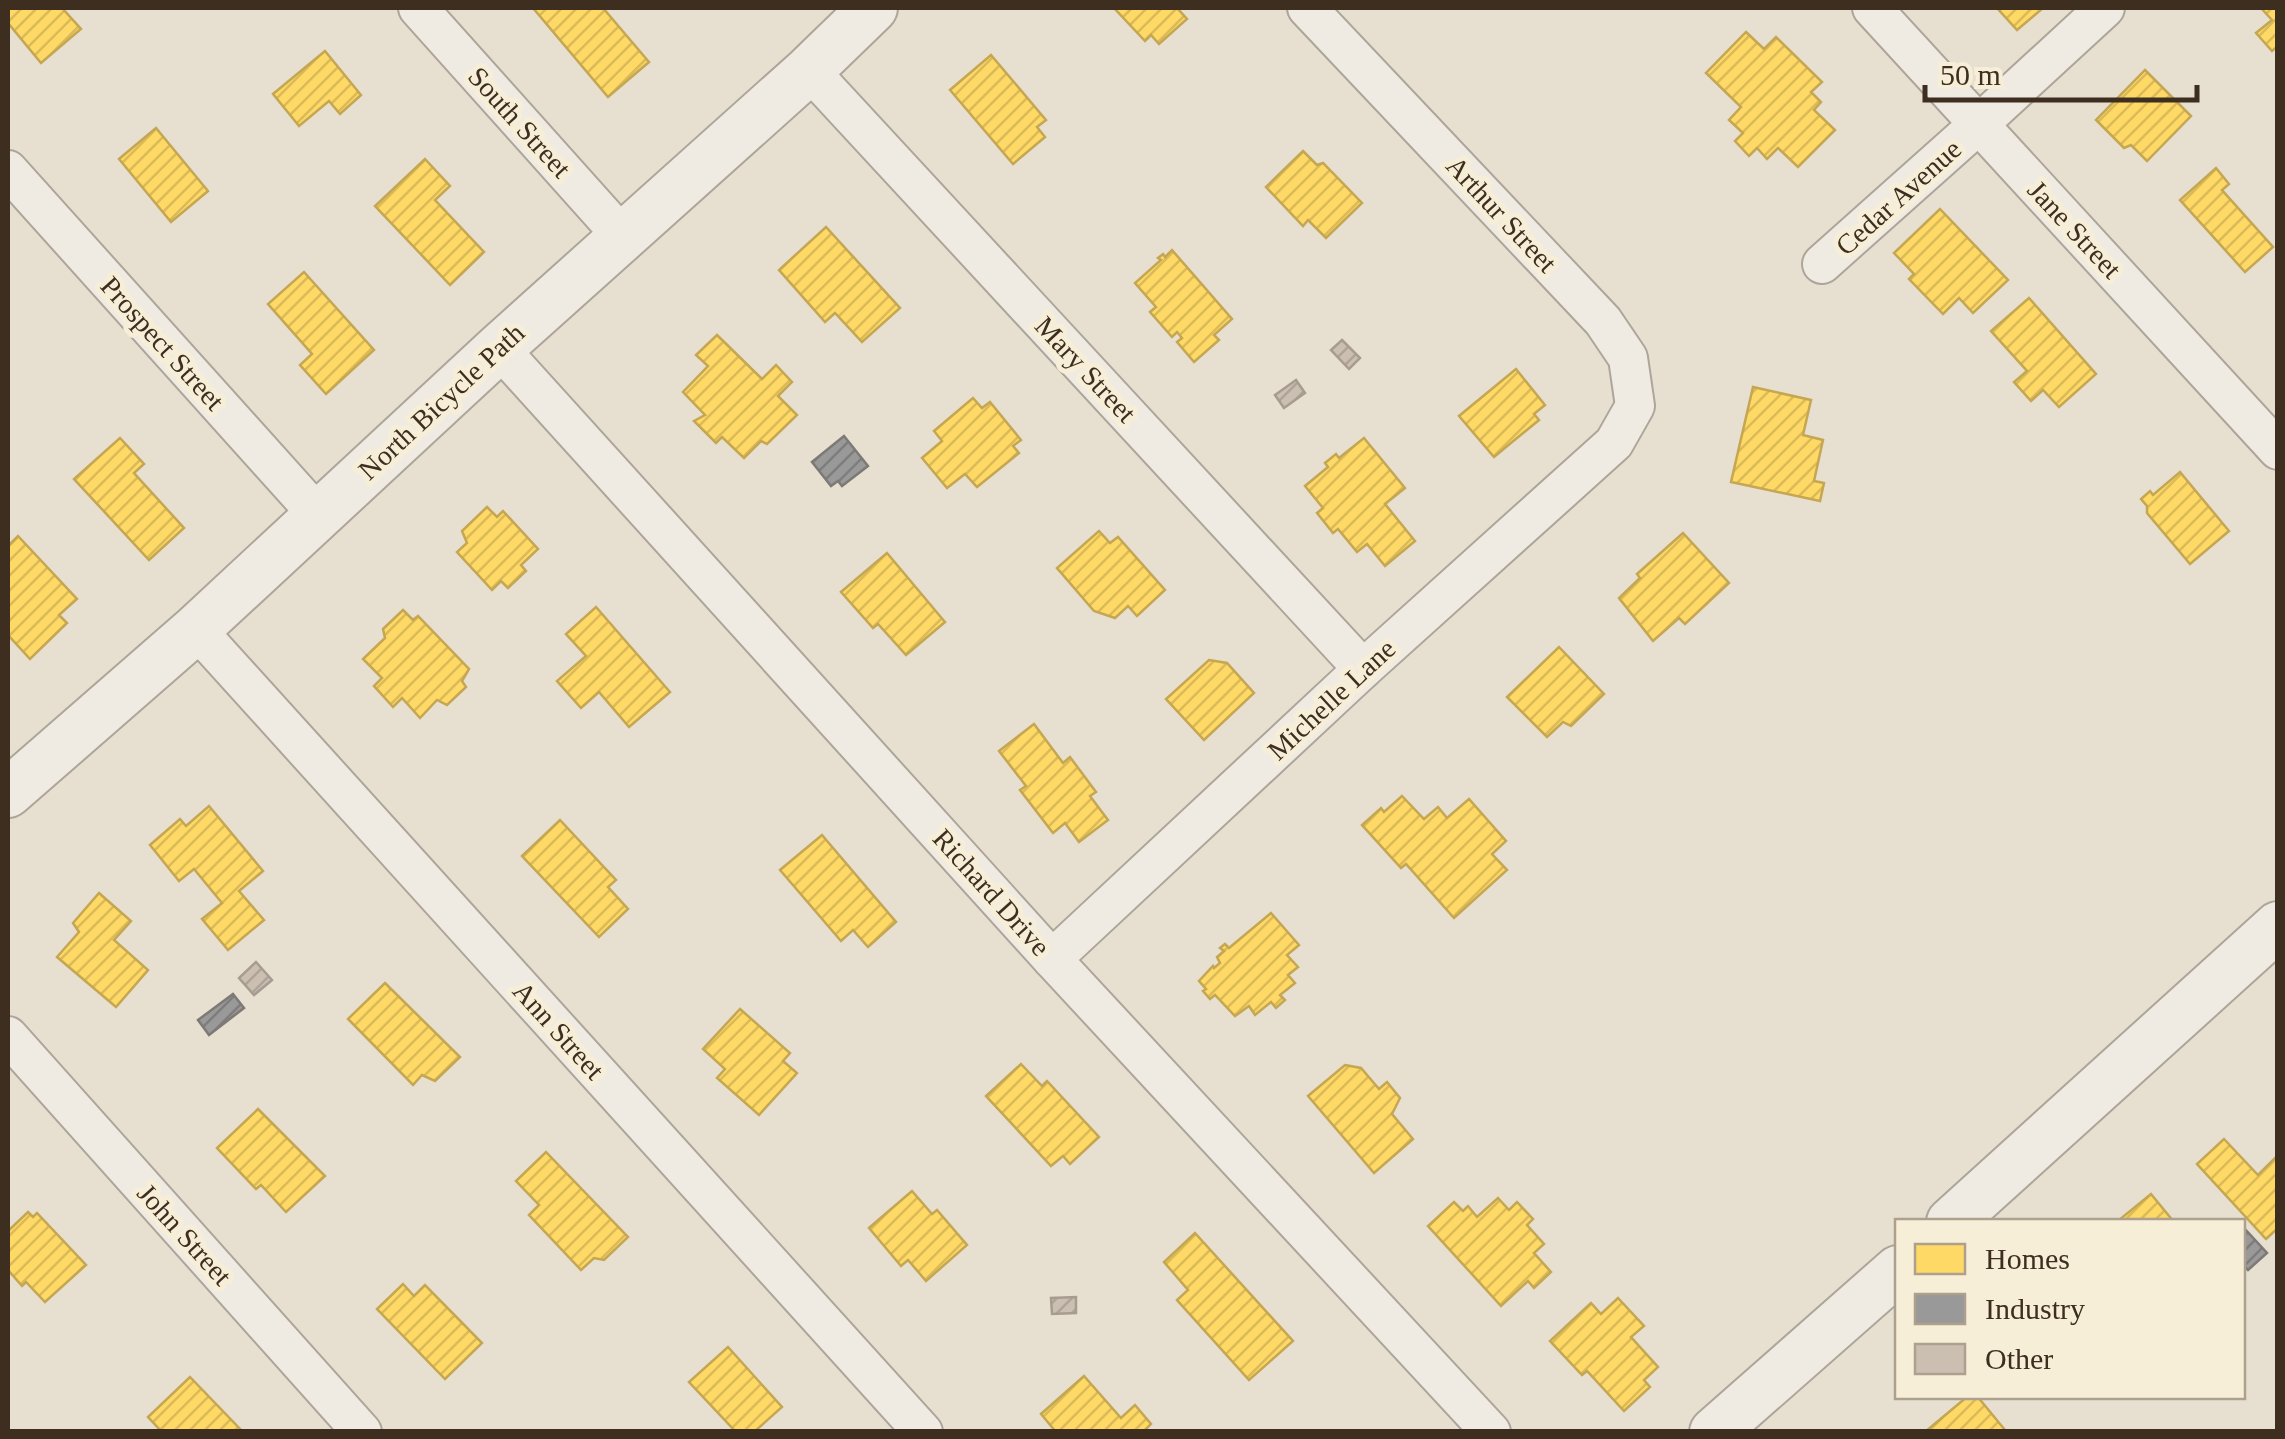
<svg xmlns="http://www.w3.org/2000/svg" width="2285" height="1439" font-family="'Times New Roman',serif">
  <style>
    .homes { fill: url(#homes-hatch); stroke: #c5a651; stroke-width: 2.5 }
    .industry { fill: url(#industry-hatch); stroke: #7d7975; stroke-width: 2.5 }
    .building { fill: url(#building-hatch); stroke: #a89c90; stroke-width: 2.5 }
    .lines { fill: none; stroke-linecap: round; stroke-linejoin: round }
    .minor-casing { stroke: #ada599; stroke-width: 42 }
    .tertiary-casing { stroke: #ada599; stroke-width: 52 }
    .minor { stroke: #efebe3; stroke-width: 38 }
    .tertiary { stroke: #efebe3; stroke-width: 48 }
    .labels { text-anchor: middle; stroke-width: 10; stroke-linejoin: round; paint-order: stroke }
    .street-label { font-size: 28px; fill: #3d2e20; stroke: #f7eed8 }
  </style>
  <defs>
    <pattern id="homes-hatch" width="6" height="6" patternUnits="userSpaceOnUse" patternTransform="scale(2.5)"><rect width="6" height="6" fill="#ffd966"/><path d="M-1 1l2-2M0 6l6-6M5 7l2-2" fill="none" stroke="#dbbb58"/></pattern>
    <pattern id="industry-hatch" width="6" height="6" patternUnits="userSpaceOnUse" patternTransform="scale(2.5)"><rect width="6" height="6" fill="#999"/><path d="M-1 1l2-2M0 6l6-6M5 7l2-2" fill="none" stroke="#7e7d7c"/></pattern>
    <pattern id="building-hatch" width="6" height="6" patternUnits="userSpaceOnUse" patternTransform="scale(2.5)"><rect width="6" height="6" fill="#cbbfb2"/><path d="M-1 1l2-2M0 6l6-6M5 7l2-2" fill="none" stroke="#afa499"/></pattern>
  </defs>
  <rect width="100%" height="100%" fill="#e7e0d1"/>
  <!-- homes -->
  <g class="homes">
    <polygon points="8,8 62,8 81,29 41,63 8,23"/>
    <polygon points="533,8 603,8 649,62 608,97"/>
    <polygon points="1114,8 1177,8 1187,19 1159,44 1151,35 1145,41"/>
    <polygon points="1997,8 2043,8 2017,30"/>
    <polygon points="2261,8 2278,8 2278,46 2272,51 2256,33 2272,20"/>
    <polygon points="1746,32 1764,49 1776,37 1822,82 1811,92 1821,102 1814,110 1835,130 1798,167 1778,148 1767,159 1757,148 1749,156 1735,141 1743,133 1729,120 1741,107 1706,73"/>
    <polygon points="325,51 361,95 340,114 329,101 299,126 273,94"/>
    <polygon points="991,55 1046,120 1037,127 1045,137 1013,164 950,90"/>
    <polygon points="2145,70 2191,116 2147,161 2131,145 2124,148 2096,120"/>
    <polygon points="156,128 208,191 171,222 119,159"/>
    <polygon points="1303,151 1317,165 1323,163 1362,203 1326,238 1308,220 1303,226 1266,187"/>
    <polygon points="425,159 450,186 435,200 484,252 450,285 375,206"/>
    <polygon points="2216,168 2229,184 2222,190 2273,247 2245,272 2180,200"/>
    <polygon points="1940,209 2008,280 1973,313 1959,298 1943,314 1909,279 1914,274 1894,253"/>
    <polygon points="826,227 900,308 862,342 835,313 825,322 779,270"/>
    <polygon points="1172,250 1232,319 1214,335 1219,340 1194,362 1177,342 1182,338 1177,332 1172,337 1150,312 1156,307 1135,283 1161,260 1158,258 1163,254 1165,257"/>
    <polygon points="304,272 374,350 326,394 300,365 312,354 268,304"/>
    <polygon points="2029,298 2096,374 2059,407 2043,390 2031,401 2014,382 2027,371 1991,331"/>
    <polygon points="717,335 762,379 776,365 792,382 778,396 797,415 767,444 761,441 744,458 722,437 716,443 694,421 705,415 683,392 708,366 696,355"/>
    <polygon points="1516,369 1545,405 1534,414 1539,420 1494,457 1459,416"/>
    <polygon points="1753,387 1811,400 1803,435 1823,440 1814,481 1824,483 1820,501 1731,482"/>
    <polygon points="973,398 982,408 990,402 1021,440 1013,446 1019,453 977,487 965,474 947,488 922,458 942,441 934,431"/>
    <polygon points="120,438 144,464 134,473 184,528 149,560 74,479"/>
    <polygon points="1364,438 1405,488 1385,504 1415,541 1385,566 1367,544 1357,552 1338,529 1333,533 1317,513 1323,508 1305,486 1328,467 1325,463 1336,454 1339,458"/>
    <polygon points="2180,472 2229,531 2190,564 2147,513 2147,506 2141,499 2150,491 2153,495"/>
    <polygon points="487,507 497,517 503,511 538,549 521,565 526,571 508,588 501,581 492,590 457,552 467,543 462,531"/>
    <polygon points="1099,531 1110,543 1118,537 1165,590 1137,616 1128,606 1115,618 1094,611 1057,568"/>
    <polygon points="1683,533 1729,583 1685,624 1679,618 1653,641 1619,598 1640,578 1637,574"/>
    <polygon points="18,536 77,599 59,615 67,623 30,659 8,635 8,546"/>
    <polygon points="887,553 945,622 906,655 878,624 873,628 841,592"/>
    <polygon points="596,607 670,692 629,727 599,692 581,708 557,681 586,656 566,634"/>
    <polygon points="403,610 413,620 418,616 469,669 462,681 466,687 447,705 437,700 420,718 402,698 393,707 374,686 382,678 363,659 385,638 383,629"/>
    <polygon points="1559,647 1604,694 1571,726 1563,722 1547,737 1507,697"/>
    <polygon points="1209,660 1227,663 1254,693 1204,740 1166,699"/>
    <polygon points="1034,724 1063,763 1070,757 1096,792 1090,796 1108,820 1079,842 1065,823 1053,833 1020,790 1026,786 999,751"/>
    <polygon points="1402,796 1424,819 1438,807 1447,818 1469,799 1506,841 1492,854 1507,870 1454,918 1406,864 1401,868 1362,825 1381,808 1384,812"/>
    <polygon points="209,806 263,871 239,891 264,920 228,950 202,919 222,903 194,869 179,881 150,845 180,819 186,826"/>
    <polygon points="560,820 616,880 608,887 628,909 599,937 522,856"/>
    <polygon points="822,835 896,922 868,947 853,930 841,941 780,870"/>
    <polygon points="99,893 131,921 114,940 148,970 116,1007 57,957 79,932 73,923"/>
    <polygon points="1271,913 1299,945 1287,955 1298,967 1288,975 1295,983 1280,995 1285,1000 1276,1008 1271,1002 1255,1015 1249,1006 1235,1016 1215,995 1210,999 1203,991 1206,989 1199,981 1213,966 1214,968 1220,963 1217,957 1224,951 1220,948 1225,944 1229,948"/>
    <polygon points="385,983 460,1057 435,1081 422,1075 413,1085 348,1019"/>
    <polygon points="740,1009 790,1053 783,1061 797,1073 759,1115 717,1078 725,1069 703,1049"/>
    <polygon points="1021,1064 1042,1086 1047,1081 1099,1137 1070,1164 1063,1156 1051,1166 986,1096"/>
    <polygon points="1345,1065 1361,1068 1379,1089 1387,1082 1400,1098 1392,1114 1413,1139 1374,1173 1308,1096"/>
    <polygon points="258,1109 325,1176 286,1212 261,1185 256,1189 217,1148"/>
    <polygon points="2224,1139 2258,1175 2275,1158 2278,1161 2278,1228 2266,1239 2197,1164"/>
    <polygon points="546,1152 628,1237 604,1260 594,1258 581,1270 529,1215 539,1205 516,1181"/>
    <polygon points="912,1191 932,1214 937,1210 967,1245 926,1281 908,1260 901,1266 869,1228"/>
    <polygon points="2151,1194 2174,1222 2120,1222 2119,1220"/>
    <polygon points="1498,1198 1509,1210 1517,1202 1533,1219 1527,1225 1544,1244 1534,1253 1551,1272 1534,1288 1528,1281 1501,1306 1428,1226 1454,1202 1463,1211 1468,1206 1477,1217"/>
    <polygon points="28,1212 33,1217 37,1213 86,1265 45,1302 26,1282 22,1286 8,1270 8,1231"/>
    <polygon points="1195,1233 1293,1341 1249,1380 1177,1300 1188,1290 1164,1262"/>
    <polygon points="403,1284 414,1296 425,1285 482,1343 445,1379 377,1309"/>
    <polygon points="1618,1298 1644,1326 1631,1337 1658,1367 1644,1380 1650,1387 1624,1411 1587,1371 1582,1375 1550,1341 1591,1303 1601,1314"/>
    <polygon points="728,1347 782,1407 754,1432 736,1432 689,1382"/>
    <polygon points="1084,1376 1121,1418 1135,1405 1151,1424 1143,1432 1056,1432 1041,1414"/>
    <polygon points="190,1377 243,1432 162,1432 148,1417"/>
    <polygon points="1968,1396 1977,1396 2005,1430 1925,1432"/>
  </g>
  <!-- industry -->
  <g class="industry">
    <polygon points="844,436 868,466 842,486 838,481 831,486 812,462"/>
    <polygon points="233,994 244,1008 209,1035 198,1020"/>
    <polygon points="2244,1228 2267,1253 2248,1270 2242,1264"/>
  </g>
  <!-- building -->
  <g class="building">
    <polygon points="1342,340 1360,358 1349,369 1331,350"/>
    <polygon points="1296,380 1305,393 1284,408 1275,395"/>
    <polygon points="256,962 272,980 254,995 239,978"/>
    <polygon points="1076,1297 1076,1313 1052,1314 1051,1298"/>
  </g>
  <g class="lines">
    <!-- minor casing -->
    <g class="minor-casing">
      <g id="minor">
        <polyline points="418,8 623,237"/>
        <polyline points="1872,8 2278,450"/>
        <polyline points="809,70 1363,669"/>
        <polyline points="8,170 318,515"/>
        <polyline points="1822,264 1979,124 2105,8"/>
        <polyline points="499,348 1052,959 1491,1432"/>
        <polyline points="196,629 923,1432"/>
        <polyline points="1052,959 1363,669 1614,443 1635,406 1628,358 1603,321 1307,8"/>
        <polyline points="8,1036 362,1432"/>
      </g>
    </g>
    <!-- tertiary casing -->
    <g class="tertiary-casing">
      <g id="tertiary">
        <polyline points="8,793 196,629 499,348 809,70 873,8"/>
        <polyline points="1951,1222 2278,926"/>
        <polyline points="1714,1432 1898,1270"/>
      </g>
    </g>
    <!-- minor -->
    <use href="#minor" class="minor"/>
    <!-- tertiary -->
    <use href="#tertiary" class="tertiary"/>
  </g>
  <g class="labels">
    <!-- street labels -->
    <g class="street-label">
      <text transform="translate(520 122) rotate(48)" y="10">South Street</text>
      <text transform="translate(1898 197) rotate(-42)" y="10">Cedar Avenue</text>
      <text transform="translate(1502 214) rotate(47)" y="10">Arthur Street</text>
      <text transform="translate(2075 229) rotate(47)" y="10">Jane Street</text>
      <text transform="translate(163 343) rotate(48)" y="10">Prospect Street</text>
      <text transform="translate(1086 369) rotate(47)" y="10">Mary Street</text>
      <text transform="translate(441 401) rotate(-43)" y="10">North Bicycle Path</text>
      <text transform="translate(1331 699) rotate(-43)" y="10">Michelle Lane</text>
      <text transform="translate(992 892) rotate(48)" y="10">Richard Drive</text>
      <text transform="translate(559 1030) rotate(48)" y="10">Ann Street</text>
      <text transform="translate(185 1234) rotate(48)" y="10">John Street</text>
    </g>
  </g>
  <!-- border -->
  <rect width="2285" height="1439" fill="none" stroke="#3d2e20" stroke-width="20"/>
  <!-- legend -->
  <rect x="1895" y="1219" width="350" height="180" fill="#f7eed8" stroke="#ada18e" stroke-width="2.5"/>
  <rect x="1915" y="1244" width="50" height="30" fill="#ffd966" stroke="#ada18e" stroke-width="2.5"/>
  <text x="1985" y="1269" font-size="30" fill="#3d2e20">Homes</text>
  <rect x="1915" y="1294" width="50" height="30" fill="#999999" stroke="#ada18e" stroke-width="2.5"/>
  <text x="1985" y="1319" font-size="30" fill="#3d2e20">Industry</text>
  <rect x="1915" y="1344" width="50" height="30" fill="#cbbfb2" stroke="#ada18e" stroke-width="2.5"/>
  <text x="1985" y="1369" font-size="30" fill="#3d2e20">Other</text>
  <!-- scale -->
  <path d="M1925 85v15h272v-15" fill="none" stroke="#3d2e20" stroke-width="5"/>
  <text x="1940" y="85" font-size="30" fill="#3d2e20" stroke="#f7eed8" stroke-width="8" paint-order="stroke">50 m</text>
</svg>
